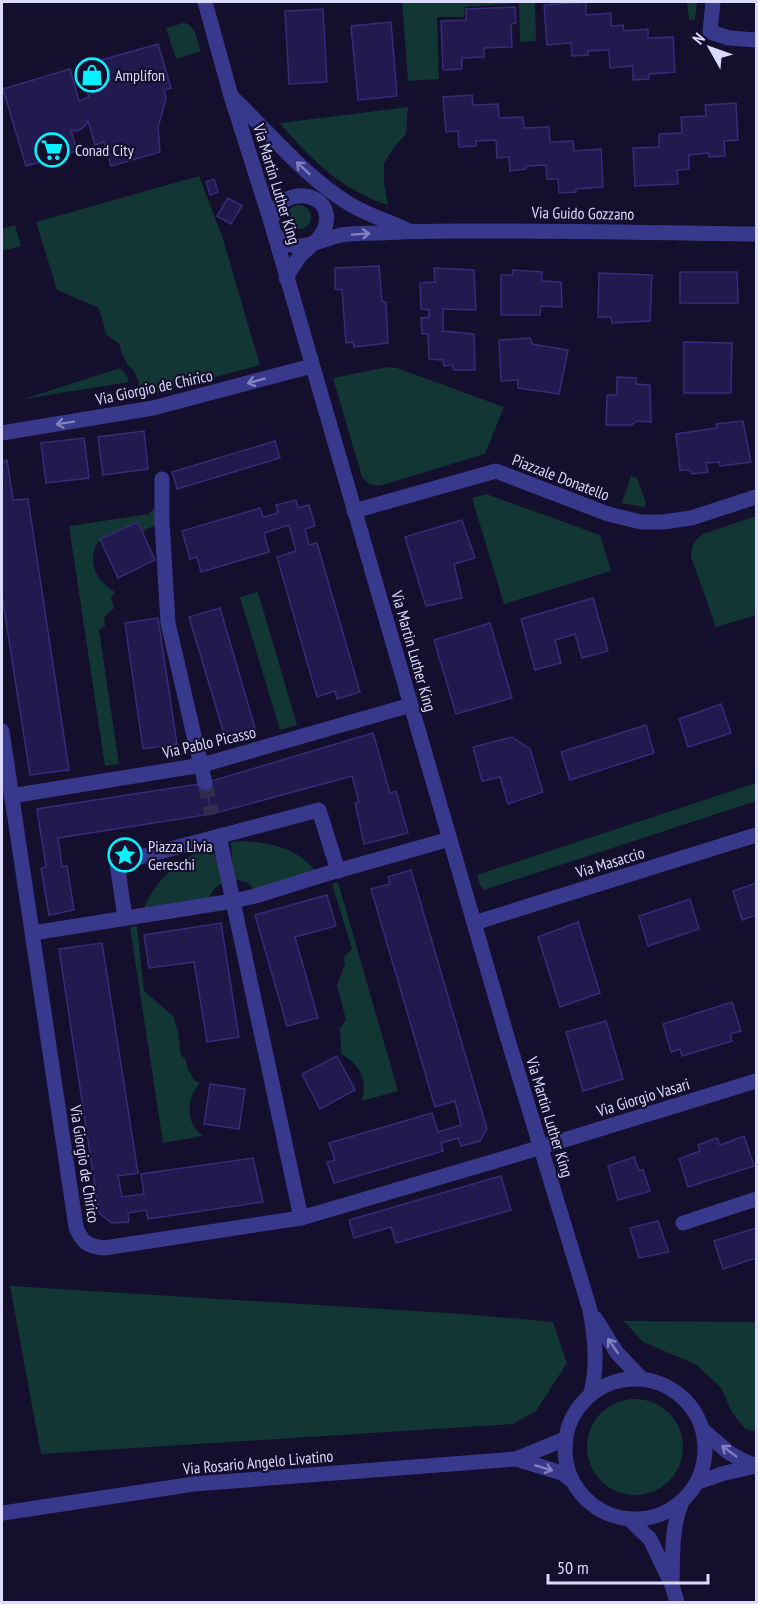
<svg xmlns="http://www.w3.org/2000/svg" width="758" height="1604" font-family="'PT Sans Narrow',sans-serif">
  <style>
    .green { fill: #123633 }
    .building { fill: #221a4e; stroke: #372b7b; stroke-width: 1.5 }
    .lines { fill: none; stroke-linecap: round; stroke-linejoin: round }
    .minor-tunnel { stroke: #312d4c; stroke-width: 15; stroke-dasharray: 15 8; stroke-linecap: butt }
    .minor { stroke: #38388d; stroke-width: 15 }
    .oneway { stroke: #8281c0 }
    .labels { text-anchor: middle; stroke-width: 4.5; stroke-linejoin: round; paint-order: stroke }
    .poi-label { font-size: 16px; fill: #dddaff; stroke: #130f2c; text-anchor: start }
    .street-label { font-size: 16px; fill: #dddaff; stroke: #130f2c }
  </style>
  <rect width="100%" height="100%" fill="#130f2c"/>
  <!-- green -->
  <g class="green">
    <polygon points="402,2 544,2 535,3 536,41 520,42 519,3 465,7 464,17 437,17 439,79 408,81"/>
    <polygon points="687,2 697,2 695,20 689,20"/>
    <path d="M183,23C196,24 197,41 201,51L176,59L166,28Z"/>
    <path d="M408,107L406,134L395,146L384,163V183L388,205C343,191 310,159 280,123Z"/>
    <polygon points="199,176 222,236 260,365 142,397 138,380 134,371 128,365 123,356 119,344 106,334 99,308 57,290 36,222"/>
    <circle cx="299" cy="217" r="12"/>
    <polygon points="15,225 21,246 2,251 2,229"/>
    <polygon points="388,367 397,368 504,407 485,454 379,486 369,484 362,477 333,378"/>
    <polygon points="120,368 127,376 129,382 24,399"/>
    <polygon points="631,476 637,478 646,503 644,507 622,503"/>
    <polygon points="486,494 600,535 611,571 504,604 472,498"/>
    <path d="M157,505L158,524L143,531L139,528C132,531 124,534 116,535C113,535 110,535 107,536C102,537 96,544 95,549C88,568 100,583 115,592L111,598L114,608L104,617L105,626L99,630L119,764L105,766L69,526L149,514Z"/>
    <path d="M756,516V615L716,627L691,557C691,546 694,541 703,534Z"/>
    <polygon points="258,592 297,725 280,730 240,597"/>
    <polygon points="756,783 756,801 484,890 480,885 477,875"/>
    <path d="M241,841C269,842 298,848 316,872L255,891L247,882L233,879L231,842Z"/>
    <path d="M211,845L225,881C216,886 210,892 208,902L143,910C157,877 179,860 211,845Z"/>
    <path d="M338,882L398,1091L362,1101C367,1078 361,1066 341,1054C340,1045 342,1037 339,1029L346,1020L337,985L345,964L344,957L352,949L332,884Z"/>
    <path d="M137,926L144,991L173,1016L178,1032L181,1055L186,1060L187,1067L194,1080L200,1083C190,1094 186,1111 193,1125C195,1129 200,1133 203,1136L163,1143L130,927Z"/>
    <polygon points="10,1286 464,1314 553,1322 567,1363 536,1411 513,1424 41,1454"/>
    <polygon points="624,1321 756,1322 756,1432 745,1429 732,1412 721,1388 697,1365 643,1342"/>
    <circle cx="635" cy="1447" r="48"/>
  </g>
  <!-- building -->
  <g class="building">
    <polygon points="586,2 586,15 611,13 611,26 623,25 624,31 648,29 648,38 673,37 675,72 649,74 649,79 633,80 633,66 610,68 609,50 588,51 588,55 572,56 571,43 547,45 544,5"/>
    <polygon points="515,7 516,23 511,24 512,47 484,48 484,57 462,58 462,69 443,70 441,21 466,20 466,9"/>
    <polygon points="323,9 327,82 289,84 285,11"/>
    <polygon points="391,22 397,96 358,100 351,26"/>
    <polygon points="158,44 171,88 164,90 166,99 158,127 160,152 111,166 104,142 95,145 88,121 85,126 81,129 76,131 71,130 77,151 26,166 3,89 70,69 79,101 89,97 80,66"/>
    <polygon points="472,95 473,105 498,104 499,118 523,117 524,128 549,127 550,142 573,141 574,151 601,149 603,187 576,189 576,192 559,193 558,179 547,179 546,165 526,166 526,169 510,171 509,157 497,158 496,140 476,141 476,146 459,147 458,131 446,132 443,97"/>
    <polygon points="736,103 738,140 724,141 725,156 709,157 708,153 689,155 689,169 677,170 678,184 635,186 633,148 659,147 659,134 682,133 681,117 706,116 705,105"/>
    <polygon points="214,179 218,192 210,195 206,182"/>
    <polygon points="228,198 242,206 231,224 217,216"/>
    <polygon points="379,266 382,301 386,302 388,343 354,347 353,342 346,343 342,290 335,289 335,268"/>
    <polygon points="434,268 474,270 476,310 443,309 443,331 474,334 475,370 454,370 452,365 444,366 443,360 429,359 428,334 422,334 421,318 429,317 429,310 421,309 420,283 435,282"/>
    <polygon points="513,270 542,272 542,281 561,282 562,307 541,306 540,315 501,315 501,275 512,275"/>
    <polygon points="680,272 737,272 738,303 680,303"/>
    <polygon points="599,273 652,275 650,321 612,323 611,317 598,317"/>
    <polygon points="530,338 532,344 568,350 559,394 518,388 518,380 501,381 499,340"/>
    <polygon points="684,342 732,343 731,393 684,393"/>
    <polygon points="617,377 636,378 636,384 650,385 651,422 636,421 632,425 606,425 607,395 617,395"/>
    <polygon points="743,421 751,462 720,466 719,462 706,463 708,472 692,474 689,470 680,470 676,434 717,428 716,424"/>
    <polygon points="144,431 148,469 103,475 98,437"/>
    <polygon points="84,438 89,478 46,483 41,443"/>
    <polygon points="275,441 280,458 177,489 172,472"/>
    <polygon points="7,460 13,500 28,499 69,770 30,775 2,595 2,463"/>
    <polygon points="296,500 298,508 309,505 315,526 305,529 309,545 317,543 360,692 337,699 335,691 317,697 277,557 296,551 289,525 264,533 269,552 201,572 197,557 190,559 182,531 260,508 263,517 278,513 276,505"/>
    <polygon points="462,520 475,558 454,564 462,598 426,606 405,537"/>
    <polygon points="138,522 155,560 118,578 100,539"/>
    <polygon points="593,598 608,651 582,658 575,634 555,640 561,663 535,670 521,619"/>
    <polygon points="220,608 255,728 225,737 189,617"/>
    <polygon points="158,618 177,744 143,749 125,623"/>
    <polygon points="490,623 512,698 456,714 434,640"/>
    <polygon points="721,704 731,733 688,747 679,719"/>
    <polygon points="646,725 654,753 570,780 561,752"/>
    <polygon points="373,733 390,793 396,791 408,833 364,844 355,803 359,802 352,776 212,814 205,783"/>
    <polygon points="512,737 530,749 543,792 508,804 500,777 482,781 473,747"/>
    <polygon points="205,783 212,814 58,838 62,867 67,866 74,910 49,915 41,868 46,867 37,809"/>
    <polygon points="411,870 487,1129 480,1141 461,1146 458,1138 441,1143 443,1151 334,1183 327,1162 335,1160 329,1143 432,1113 438,1132 461,1125 455,1101 435,1107 371,889 390,884 388,877"/>
    <polygon points="756,883 756,915 742,920 733,891"/>
    <polygon points="327,895 336,926 295,937 318,1018 287,1026 255,915"/>
    <polygon points="690,899 699,929 648,946 639,916"/>
    <polygon points="578,922 600,993 560,1007 538,937"/>
    <polygon points="221,923 239,1037 207,1042 194,962 149,968 144,935"/>
    <polygon points="102,943 138,1173 118,1176 122,1197 144,1194 141,1174 253,1158 263,1202 148,1219 146,1210 128,1213 129,1222 112,1223 99,1213 59,949"/>
    <polygon points="732,1002 741,1031 730,1034 732,1041 682,1056 680,1049 671,1052 663,1024"/>
    <polygon points="606,1021 623,1079 583,1091 566,1032"/>
    <polygon points="337,1056 355,1090 320,1109 302,1074"/>
    <polygon points="210,1084 245,1089 239,1129 204,1124"/>
    <polygon points="744,1136 754,1166 688,1187 679,1159 700,1151 698,1145 717,1138 720,1145"/>
    <polygon points="634,1157 639,1171 643,1170 650,1191 618,1200 608,1166"/>
    <polygon points="501,1176 511,1210 396,1243 391,1227 354,1238 349,1220"/>
    <polygon points="658,1221 669,1252 639,1258 630,1228"/>
    <polygon points="756,1228 756,1258 723,1269 714,1241"/>
  </g>
  <g class="lines">
    <!-- minor-tunnel -->
    <polyline class="minor-tunnel" points="205,783 212,814"/>
    <!-- minor -->
    <g class="minor">
      <path d="M205,2L231,96L271,222L506,1033L590,1310C595,1339 598,1365 591,1393"/>
      <polyline points="713,2 710,32 729,38 756,40"/>
      <path d="M232,97C270,133 303,175 348,203C365,214 388,221 407,230"/>
      <path d="M271,222C273,216 274,209 279,205C299,185 337,199 324,230C320,240 309,247 302,254C295,261 291,270 286,278"/>
      <path d="M274,233C293,258 317,240 341,235C354,233 368,233 382,233C421,230 461,231 501,231C586,231 671,233 756,234"/>
      <polyline points="2,433 153,408 312,366"/>
      <polyline points="162,479 162,522 168,623 205,783"/>
      <polyline points="354,511 496,471 608,514 641,522 663,522 691,518 756,497"/>
      <path d="M2,731L76,1227C82,1243 88,1246 104,1248L301,1218L512,1156L756,1081"/>
      <polyline points="11,796 202,765 411,705"/>
      <polyline points="219,836 301,1218"/>
      <polyline points="125,918 117,863 319,810 338,871"/>
      <polyline points="474,923 756,835"/>
      <polyline points="33,933 233,901 255,896 326,874 450,839"/>
      <polyline points="683,1223 756,1199"/>
      <polyline points="595,1318 617,1353 641,1378"/>
      <circle cx="635" cy="1449" r="70"/>
      <polyline points="704,1431 728,1452 740,1459 756,1466"/>
      <polyline points="516,1459 562,1473 571,1480"/>
      <polyline points="698,1482 725,1473 756,1466"/>
      <polyline points="3,1513 194,1484 516,1459 565,1439"/>
      <polyline points="629,1519 650,1539 672,1585 677,1602"/>
      <path d="M672,1582C673,1555 671,1527 682,1502"/>
    </g>
  </g>
  <!-- one-way arrows -->
  <defs><path id="oneway-shaft" d="M-6 0H5M1.5-3L5.5 0L1.5 3" fill="none" stroke-width="1.6" stroke-linecap="round" stroke-linejoin="round" transform="scale(1.5)"/></defs>
  <g class="oneway">
    <use href="#oneway-shaft" transform="translate(303 168) rotate(-137)"/>
    <use href="#oneway-shaft" transform="translate(361 234) rotate(-4)"/>
    <use href="#oneway-shaft" transform="translate(256 381) rotate(165)"/>
    <use href="#oneway-shaft" transform="translate(65 423) rotate(171)"/>
    <use href="#oneway-shaft" transform="translate(613 1346) rotate(-125)"/>
    <use href="#oneway-shaft" transform="translate(729 1451) rotate(-143)"/>
    <use href="#oneway-shaft" transform="translate(544 1468) rotate(17)"/>
  </g>
  <!-- icons -->
  <defs>
    <g id="shop-ring" transform="scale(1.725)"><circle r="9.5" fill="#130f2c" stroke="#06f1ff" stroke-width="1.5"/><path d="M-5-2.5h2.3a2.7 3.5 0 0 1 5.4 0H5L5.5 6h-11ZM-1.5-2.5h3a1.5 2.3 0 0 0-3 0Z" fill="#06f1ff"/></g>
    <g id="supermarket-ring" transform="scale(1.725)"><circle r="9.5" fill="#130f2c" stroke="#06f1ff" stroke-width="1.5"/><path d="M-6-5.5h2.5l.6 2H6L4.5 2H-2.5L-4.4-4H-6ZM-1.5 3.2a1.3 1.3 0 1 0 .1 0ZM3 3.2a1.3 1.3 0 1 0 .1 0Z" fill="#06f1ff"/></g>
    <g id="sight-ring" transform="scale(1.725)"><circle r="9.5" fill="#130f2c" stroke="#06f1ff" stroke-width="1.5"/><path d="M0-6L1.8-2.2L6-1.7L2.9 1.2L3.7 5.4L0 3.3L-3.7 5.4L-2.9 1.2L-6-1.7L-1.8-2.2Z" fill="#06f1ff"/></g>
  </defs>
  <g fill-rule="evenodd">
    <use href="#shop-ring" x="92" y="75"/>
    <use href="#supermarket-ring" x="52" y="150"/>
    <use href="#sight-ring" x="125" y="855"/>
  </g>
  <g class="labels">
    <!-- poi labels -->
    <g class="poi-label">
      <text x="115" y="81">Amplifon</text>
      <text x="75" y="156">Conad City</text>
      <text x="148" y="852">Piazza Livia<tspan x="148" dy="18">Gereschi</tspan></text>
    </g>
    <!-- street labels -->
    <g class="street-label">
      <text transform="translate(277 184) rotate(73)" y="6">Via Martin Luther King</text>
      <text transform="translate(583 213) rotate(1)" y="6">Via Guido Gozzano</text>
      <text transform="translate(154 387) rotate(-12)" y="6">Via Giorgio de Chirico</text>
      <text transform="translate(561 477) rotate(21)" y="6">Piazzale Donatello</text>
      <text transform="translate(414 651) rotate(74)" y="6">Via Martin Luther King</text>
      <text transform="translate(209 742) rotate(-13)" y="6">Via Pablo Picasso</text>
      <text transform="translate(610 862) rotate(-17)" y="6">Via Masaccio</text>
      <text transform="translate(643 1097) rotate(-17)" y="6">Via Giorgio Vasari</text>
      <text transform="translate(550 1117) rotate(73)" y="6">Via Martin Luther King</text>
      <text transform="translate(85 1164) rotate(81)" y="6">Via Giorgio de Chirico</text>
      <text transform="translate(258 1462) rotate(-5)" y="6">Via Rosario Angelo Livatino</text>
    </g>
  </g>
  <!-- border -->
  <rect width="758" height="1604" fill="none" stroke="#dddaff" stroke-width="6"/>
  <!-- north arrow -->
  <g transform="translate(710 48) rotate(310)" stroke="#130f2c" stroke-width="4.5" paint-order="stroke">
  <path d="M0-4.5L10 22L0 15L-10 22Z" fill="#dddaff"/>
  <text y="-9" font-size="16" font-weight="bold" text-anchor="middle" fill="#dddaff">N</text>
  </g>
  <!-- scale -->
  <path d="M548 1574v9h160v-9" fill="none" stroke="#dddaff" stroke-width="3"/>
  <text x="557" y="1574" font-size="18" fill="#dddaff" stroke="#130f2c" stroke-width="4.5" paint-order="stroke">50 m</text>
</svg>
